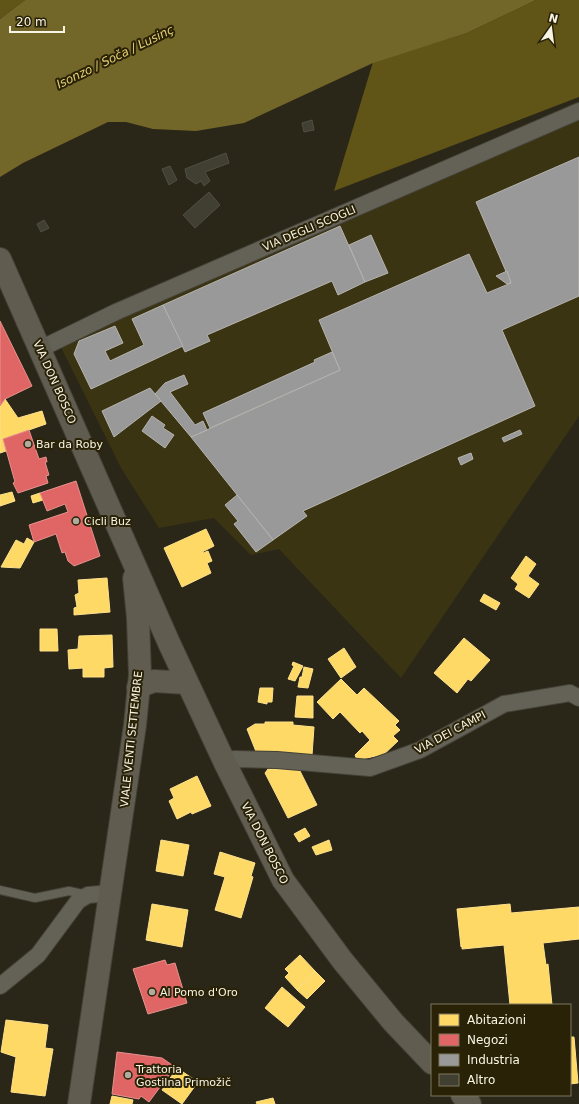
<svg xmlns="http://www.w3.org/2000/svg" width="579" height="1104" font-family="'DejaVu Sans',sans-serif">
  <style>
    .built { fill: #3b3413 }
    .forest { fill: #605417 }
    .water { fill: #736629 }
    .homes { fill: #ffd966; stroke: #fde18c }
    .shops { fill: #e06666; stroke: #e7918c }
    .industry { fill: #999; stroke: #b6b4b0 }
    .building { fill: #413f32; stroke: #514f42 }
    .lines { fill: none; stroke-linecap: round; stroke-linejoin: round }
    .lane-casing { stroke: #444136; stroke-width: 10 }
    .street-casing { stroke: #444136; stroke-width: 18 }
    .secondary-casing { stroke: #444136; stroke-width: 24 }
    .lane { stroke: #646257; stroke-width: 8 }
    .street { stroke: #646257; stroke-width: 16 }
    .secondary { stroke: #605d50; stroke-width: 22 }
    .poi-dot { fill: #b0ac9d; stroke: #292207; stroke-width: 1.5 }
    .labels { text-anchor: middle; stroke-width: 4; stroke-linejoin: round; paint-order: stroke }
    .street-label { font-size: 11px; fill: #f8f4e4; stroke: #292207 }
    .poi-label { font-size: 11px; fill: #f8f4e4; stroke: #292207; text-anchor: start }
    .water-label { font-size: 12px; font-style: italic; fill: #e6d073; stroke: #292207 }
  </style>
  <rect width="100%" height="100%" fill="#2a2719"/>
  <!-- built -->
  <polygon class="built" points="579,118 579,416 401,678 279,549 251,555 214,518 159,528 121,468 60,345"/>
  <!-- forest -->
  <g class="forest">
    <polygon points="0,0 25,0 0,19"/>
    <polygon points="536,0 579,0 579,97 334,191 373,62 467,33"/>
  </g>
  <!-- water -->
  <polygon class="water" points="25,0 536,0 467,33 373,63 244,123 196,131 153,129 126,122 108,122 23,163 0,177 0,19"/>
  <!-- homes -->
  <g class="homes">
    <polygon points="5,399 18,418 42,411 46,424 3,439 6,451 0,453 0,406"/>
    <polygon points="12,492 15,501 0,506 0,495"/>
    <polygon points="40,493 43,500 33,503 31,496"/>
    <polygon points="206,529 214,546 202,552 203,553 208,551 212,561 207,563 211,573 182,587 164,548"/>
    <polygon points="27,538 34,542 20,568 1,567 16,540 24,544"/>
    <polygon points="526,556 536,564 528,576 539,584 529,598 515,589 518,584 511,578"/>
    <polygon points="107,578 110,612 74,615 74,608 77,607 75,595 79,593 78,580"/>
    <polygon points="484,594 500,603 496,610 480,601"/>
    <polygon points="40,629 57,629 58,651 40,651"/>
    <polygon points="112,635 113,667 104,668 104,677 83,677 83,668 69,669 68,650 78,649 79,636"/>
    <polygon points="464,638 490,660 471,681 468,679 457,693 434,673"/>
    <polygon points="344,648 356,667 341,678 328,659"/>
    <polygon points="293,662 303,666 295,681 288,679 294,666 292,665"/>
    <polygon points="304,667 313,669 308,688 298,687 300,677 302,677"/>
    <polygon points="341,679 357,695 364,688 399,721 395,725 400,730 393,736 398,741 379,759 376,756 357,760 355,755 370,740 362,731 360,733 340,712 333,719 317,702"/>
    <polygon points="260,688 273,688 272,702 267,702 267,704 258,702"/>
    <polygon points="297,696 313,696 313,718 295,717"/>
    <polygon points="265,722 293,722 293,725 314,727 312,755 257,754 247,729 255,724 265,724"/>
    <polygon points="268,769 299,769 317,805 288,818 265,773"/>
    <polygon points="197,776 211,806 192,814 191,812 177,819 169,801 174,798 170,789"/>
    <polygon points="305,828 310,836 299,842 294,834"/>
    <polygon points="161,840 189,845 183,876 156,871"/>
    <polygon points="329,840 332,850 316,855 312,847"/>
    <polygon points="220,852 255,863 251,876 253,877 241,918 215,910 225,877 214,874"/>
    <polygon points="152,904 188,910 182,947 146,940"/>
    <polygon points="510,904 511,913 579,907 579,939 543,943 546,965 548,964 552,1005 510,1005 504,945 462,949 462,946 461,947 457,909"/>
    <polygon points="300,955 315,971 297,990 285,977 289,973 285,969"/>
    <polygon points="315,971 325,981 307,999 297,990"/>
    <polygon points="282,987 305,1007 288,1027 265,1008"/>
    <polygon points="6,1020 48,1025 45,1048 53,1049 45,1096 11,1092 16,1057 1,1052"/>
    <polygon points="570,1037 574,1037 578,1083 570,1084"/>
    <polygon points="177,1068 198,1082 182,1104 162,1090"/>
    <polygon points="112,1096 133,1100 132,1104 110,1104"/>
    <polygon points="273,1098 275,1104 257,1104 256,1102"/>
  </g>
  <!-- shops -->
  <g class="shops">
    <polygon points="0,321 32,386 5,399 0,406"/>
    <polygon points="29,430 39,459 46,457 47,462 45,462 49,475 46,476 48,483 18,493 13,483 15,482 3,439"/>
    <polygon points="76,481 100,556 74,566 68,561 65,552 62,553 56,534 34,542 29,525 68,512 65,504 47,511 40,493"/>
    <polygon points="165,960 167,965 175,963 187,1003 148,1014 133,969"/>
    <polygon points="117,1052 162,1058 175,1067 149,1102 141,1096 139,1099 112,1094"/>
  </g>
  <!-- industry -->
  <g class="industry">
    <polygon points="579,157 579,296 502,330 535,406 303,511 307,516 273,540 191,437 340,370 319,320 469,254 487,293 511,283 476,202"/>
    <polygon points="340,226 365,282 338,295 332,281 207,335 210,341 185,352 163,305"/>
    <polygon points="371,235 388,273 365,282 349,245"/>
    <polygon points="507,271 511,283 507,284 496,276"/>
    <polygon points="163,305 183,346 91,389 74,354 79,341 115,326 123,343 105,351 110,361 144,345 132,319"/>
    <polygon points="332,352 340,370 210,428 203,413 315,362 314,360"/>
    <polygon points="184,375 188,384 170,392 195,425 203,421 207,430 191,437 155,394 165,383"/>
    <polygon points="150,388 161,401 114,437 102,411"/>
    <polygon points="152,416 165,425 163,428 174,435 165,448 142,431"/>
    <polygon points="520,430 522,434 504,442 502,438"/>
    <polygon points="471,453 473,459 461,465 458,458"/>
    <polygon points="237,495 273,540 256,552 234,524 238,521 225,505"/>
  </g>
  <!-- building -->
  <g class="building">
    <polygon points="312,120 314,130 304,132 302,123"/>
    <polygon points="226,153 229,163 205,172 210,181 204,186 201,181 196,184 187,178 185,169"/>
    <polygon points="170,166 177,180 169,185 162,169"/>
    <polygon points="209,192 220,205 195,228 183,215"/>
    <polygon points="44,220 49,228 41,232 37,224"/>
  </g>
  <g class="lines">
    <!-- lane casing -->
    <g class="lane-casing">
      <polyline id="lane" points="0,890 35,898 69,891 87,895"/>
    </g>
    <!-- street casing -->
    <g class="street-casing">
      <g id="street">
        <polyline points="40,349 116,312 579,111"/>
        <polyline points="225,763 234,759 277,760 370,768 420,750 504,704 570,693 579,698"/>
        <polyline points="0,986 38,955 78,901 88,895 111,893"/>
      </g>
    </g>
    <!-- secondary casing -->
    <g class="secondary-casing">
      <g id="secondary">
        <polyline points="0,259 169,643 225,763 283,880 342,960 393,1022 432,1063"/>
        <polyline points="138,687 154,681 187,683"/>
        <polyline points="462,1095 470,1104"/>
        <polyline points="79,1104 135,725 140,675 138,618 134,578"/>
      </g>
    </g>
    <!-- lane -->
    <use href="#lane" class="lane"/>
    <!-- street -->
    <use href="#street" class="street"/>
    <!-- secondary -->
    <use href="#secondary" class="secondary"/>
  </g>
  <!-- markers -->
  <g class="poi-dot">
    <circle cx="28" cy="444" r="4"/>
    <circle cx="76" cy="521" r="4"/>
    <circle cx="152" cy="992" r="4"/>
    <circle cx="128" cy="1075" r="4"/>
  </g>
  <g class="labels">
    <!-- street labels -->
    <g class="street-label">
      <text transform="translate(309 228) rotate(-23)" y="4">VIA DEGLI SCOGLI</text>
      <text transform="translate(55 382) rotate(66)" y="4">VIA DON BOSCO</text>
      <text transform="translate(450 732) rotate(-28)" y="4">VIA DEI CAMPI</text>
      <text transform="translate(131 739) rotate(-84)" y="4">VIALE VENTI SETTEMBRE</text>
      <text transform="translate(265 843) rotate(63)" y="4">VIA DON BOSCO</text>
    </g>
    <!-- poi labels -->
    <g class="poi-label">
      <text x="36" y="448">Bar da Roby</text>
      <text x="84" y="525">Cicli Buz</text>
      <text x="160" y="996">Al Pomo d'Oro</text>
      <text x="136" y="1073">Trattoria<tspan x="136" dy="13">Gostilna Primožič</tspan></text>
    </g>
    <!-- water labels -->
    <g class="water-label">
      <text transform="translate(115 57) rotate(-26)" y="4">Isonzo / Soča / Lusinç</text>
    </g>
  </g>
  <!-- legend -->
  <rect x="431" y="1004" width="140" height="92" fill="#292207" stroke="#7c765f"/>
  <rect x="439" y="1014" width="20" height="12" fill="#ffd966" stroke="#7c765f"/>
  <text x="467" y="1024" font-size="12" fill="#f8f4e4">Abitazioni</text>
  <rect x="439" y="1034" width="20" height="12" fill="#e06666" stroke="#7c765f"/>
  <text x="467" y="1044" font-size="12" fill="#f8f4e4">Negozi</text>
  <rect x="439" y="1054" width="20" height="12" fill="#999999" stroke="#7c765f"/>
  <text x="467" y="1064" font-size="12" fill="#f8f4e4">Industria</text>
  <rect x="439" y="1074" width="20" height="12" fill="#413f32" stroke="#7c765f"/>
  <text x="467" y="1084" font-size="12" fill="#f8f4e4">Altro</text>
  <!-- north arrow -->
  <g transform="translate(551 28) rotate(14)" stroke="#292207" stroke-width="3" paint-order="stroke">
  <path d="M0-3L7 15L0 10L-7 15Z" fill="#f8f4e4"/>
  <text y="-6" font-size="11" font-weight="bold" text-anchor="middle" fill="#f8f4e4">N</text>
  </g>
  <!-- scale -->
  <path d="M10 26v6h54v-6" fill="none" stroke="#f8f4e4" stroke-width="2"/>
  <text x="16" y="26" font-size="12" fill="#f8f4e4" stroke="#292207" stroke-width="3" paint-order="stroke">20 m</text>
</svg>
